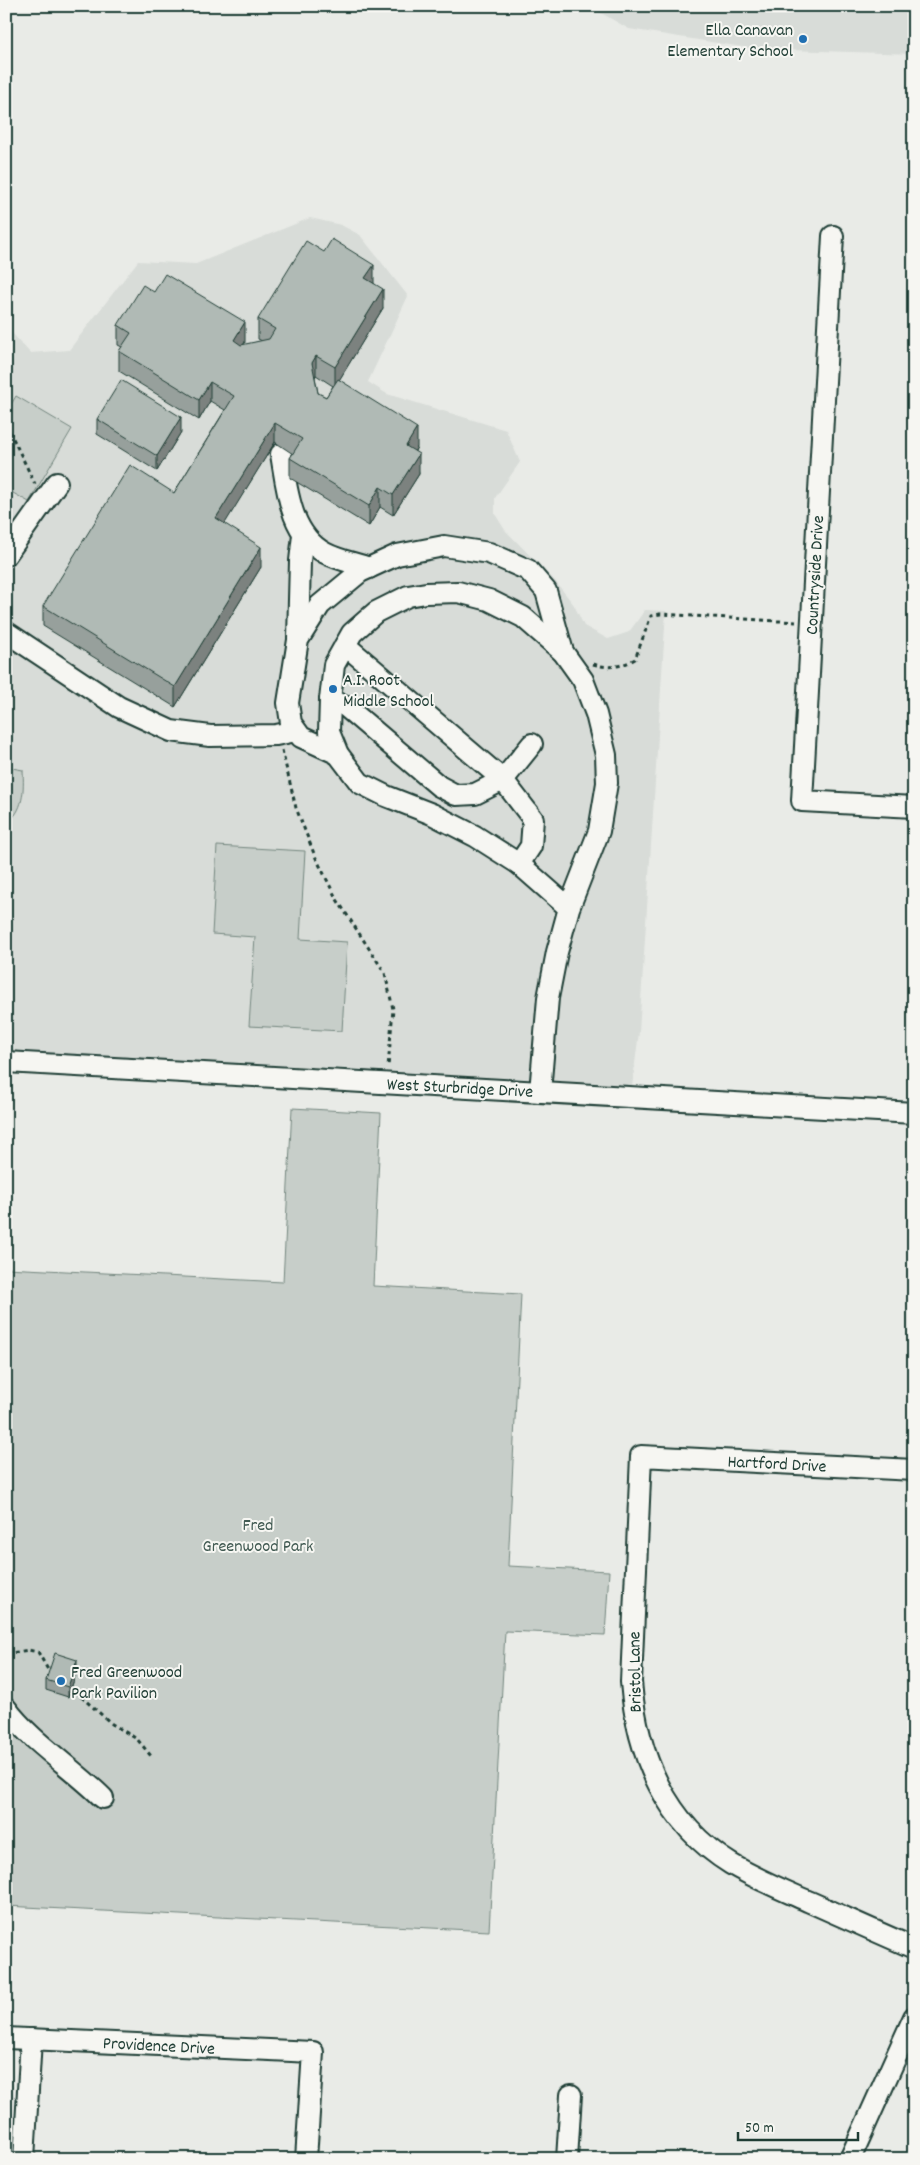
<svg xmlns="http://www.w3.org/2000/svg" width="920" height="2165" font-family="Dekko,sans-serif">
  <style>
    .built { fill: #d8dcd8 }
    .green { fill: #c7cec9; stroke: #73867e }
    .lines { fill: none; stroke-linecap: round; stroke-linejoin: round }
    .minor-casing { stroke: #1f3d34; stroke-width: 24 }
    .path { stroke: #1f3d34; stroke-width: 3; stroke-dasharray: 4 4; stroke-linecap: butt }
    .minor { stroke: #f6f6f2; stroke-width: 20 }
    .wall { fill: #97a09c; stroke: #1f3d34; fill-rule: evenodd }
    .shaded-wall { fill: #7b827f; stroke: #1f3d34 }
    .building { fill: #b0bab5; stroke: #1f3d34 }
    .poi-dot { fill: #1f6fb2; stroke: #f6f6f2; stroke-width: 2 }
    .labels { text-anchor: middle; stroke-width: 4; stroke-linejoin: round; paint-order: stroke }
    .poi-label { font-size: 18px; fill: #1f3d34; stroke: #f6f6f2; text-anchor: start }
    .street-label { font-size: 18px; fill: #1f3d34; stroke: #f6f6f2 }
    .park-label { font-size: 18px; fill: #415a52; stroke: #f6f6f2 }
  </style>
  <rect width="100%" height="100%" fill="#e9ebe7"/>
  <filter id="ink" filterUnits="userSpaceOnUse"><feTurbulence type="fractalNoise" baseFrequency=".02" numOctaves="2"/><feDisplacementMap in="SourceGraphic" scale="10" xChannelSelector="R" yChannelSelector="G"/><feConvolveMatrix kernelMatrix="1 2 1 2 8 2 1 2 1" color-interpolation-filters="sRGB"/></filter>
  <g filter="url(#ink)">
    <!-- built -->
    <g class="built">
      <polygon points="589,6 914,6 914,54 755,49 629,29"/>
      <polygon points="310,218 341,225 360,235 408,296 368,382 387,394 506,430 520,462 495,498 495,514 505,530 555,581 574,605 584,626 608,639 629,632 645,610 666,611 639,1032 632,1087 403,1072 6,1051 6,320 13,334 30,353 69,350 138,261 196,264"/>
    </g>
    <!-- green -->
    <g class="green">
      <polygon points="16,396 72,429 29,502 6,489 6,413"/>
      <path d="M6,767L23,770C24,790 24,812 6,823Z"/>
      <polygon points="217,846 305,851 300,939 347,942 342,1031 249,1026 255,937 212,934"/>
      <polygon points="292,1108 381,1113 373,1286 521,1294 508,1566 609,1571 605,1635 505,1631 489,1931 6,1906 6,1268 283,1282"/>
    </g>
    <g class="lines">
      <!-- minor casing -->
      <g class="minor-casing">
        <g id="minor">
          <polyline points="833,236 802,801 914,807"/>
          <path d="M281,454C287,489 290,534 325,553C338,560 355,563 369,568"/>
          <polyline points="6,555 57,483"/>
          <polyline points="6,632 119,707 171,731 210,736 276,735 296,731"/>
          <polyline points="298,638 300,561 303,535"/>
          <polyline points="345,645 503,780 533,819 531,846 519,864"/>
          <polyline points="330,700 345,706 439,786 456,795 475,794 503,780 532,744"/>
          <polyline points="338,754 301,737 291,723 288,703 298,640 320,605 360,572 397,555 444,546 489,553 528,570 546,591 563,652"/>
          <polyline points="6,1062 914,1113"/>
          <polyline points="540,1092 548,998 557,952 569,908 599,831 607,783 606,755 596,714 583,680 563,652 523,617 489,600 458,592 426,593 408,596 376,612 352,633 334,665 330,700 329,732 338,754 360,783 386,796 432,814 475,836 519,864 569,908"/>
          <path d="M914,1470L641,1456L631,1682C637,1755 666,1824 731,1864C756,1879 783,1890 810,1902C844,1917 879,1933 914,1948"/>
          <path d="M6,1708C29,1740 74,1769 103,1798"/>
          <polyline points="6,2038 313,2052 306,2159"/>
          <polyline points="24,2159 31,2039"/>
          <polyline points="567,2159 571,2095"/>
          <polyline points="850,2159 914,2017"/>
        </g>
      </g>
      <!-- path -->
      <g class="path">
        <polyline points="6,424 35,484"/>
        <path d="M593,664C609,669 621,667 635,659L651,616L660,614L796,622"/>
        <polyline points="282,750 296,808 315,856 336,898 385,973 393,1009 388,1067"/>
        <polyline points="6,1654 28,1650 38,1652 51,1675"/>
        <polyline points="69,1686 112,1724 137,1739 151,1756"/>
      </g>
      <!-- minor -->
      <use href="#minor" class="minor"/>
    </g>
    <!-- wall -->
    <g class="wall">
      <path d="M374,283L383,308L339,380L417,447L415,451L419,474L393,515L380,507L369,526L290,478V458L293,454L275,442L224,524L261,567L175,707L43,626V606L174,493L225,410L210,401L199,420L119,371V351L122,347L118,345V325L245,342L243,345L262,341L258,339V319ZM316,375L333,386L326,397L318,393L315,377Z"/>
      <polygon points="97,419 181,432 157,471 97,434"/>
      <polygon points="77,1671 68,1697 46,1690 46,1680"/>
    </g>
    <!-- shaded-wall -->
    <g class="shaded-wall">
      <polygon points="374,265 374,284 365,278"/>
      <polygon points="383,289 383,308 335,387 335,367"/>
      <polygon points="245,322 245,342 234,360 234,340"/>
      <polygon points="316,356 316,375 312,382 312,363"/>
      <polygon points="210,382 210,401 199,420 199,400"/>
      <polygon points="181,417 181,432 157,471 157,456"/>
      <polygon points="275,423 275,442 216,538 216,518"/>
      <polygon points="417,428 417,447 406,466 406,446"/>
      <polygon points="419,454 419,474 393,515 393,495"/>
      <polygon points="380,487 380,507 369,526 369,506"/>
      <polygon points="261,547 261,567 175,707 175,687"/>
      <polygon points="77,1660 77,1671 68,1697 68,1687"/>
    </g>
    <!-- building -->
    <g class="building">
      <polygon points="332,239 374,265 365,278 383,289 335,367 316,356 312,363 318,393 326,397 338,379 417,428 406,446 419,454 393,495 380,487 369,506 290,458 302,439 275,423 216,518 261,547 175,687 43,606 130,465 174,493 234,396 210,382 199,400 119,351 131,333 118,325 143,285 154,292 165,274 245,322 234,340 241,345 269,339 275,329 258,319 306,241 324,252"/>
      <polygon points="121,380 181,417 157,456 97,419"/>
      <polygon points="55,1653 77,1660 68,1687 46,1680"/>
    </g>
  </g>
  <!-- markers -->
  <g class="poi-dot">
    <circle cx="803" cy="39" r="5"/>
    <circle cx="333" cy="689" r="5"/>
    <circle cx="61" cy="1681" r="5"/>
  </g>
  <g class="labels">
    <!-- poi labels -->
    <g class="poi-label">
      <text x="793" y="35" text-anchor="end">Ella Canavan<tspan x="793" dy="21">Elementary School</tspan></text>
      <text x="343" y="685">A.I. Root<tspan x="343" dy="21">Middle School</tspan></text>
      <text x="71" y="1677">Fred Greenwood<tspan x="71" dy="21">Park Pavilion</tspan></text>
    </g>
    <!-- street labels -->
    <g class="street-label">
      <text transform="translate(814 575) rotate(-87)" y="6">Countryside Drive</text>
      <text transform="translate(460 1087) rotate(3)" y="6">West Sturbridge Drive</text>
      <text transform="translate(777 1463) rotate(3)" y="6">Hartford Drive</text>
      <text transform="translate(634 1672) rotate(-91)" y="6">Bristol Lane</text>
      <text transform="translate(159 2045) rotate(3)" y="6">Providence Drive</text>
    </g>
    <!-- park labels -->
    <g class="park-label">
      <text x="258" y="1530">Fred<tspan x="258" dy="21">Greenwood Park</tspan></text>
    </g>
  </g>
  <!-- margin -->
  <rect width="920" height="2165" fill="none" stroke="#f6f6f2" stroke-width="25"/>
  <rect x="12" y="12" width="895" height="2140" fill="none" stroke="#1f3d34" stroke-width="2" filter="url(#ink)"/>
  <!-- scale -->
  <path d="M738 2132v8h120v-8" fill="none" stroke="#1f3d34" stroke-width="2.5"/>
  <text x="745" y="2132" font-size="15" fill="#1f3d34" stroke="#f6f6f2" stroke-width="4" paint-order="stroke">50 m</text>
</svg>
